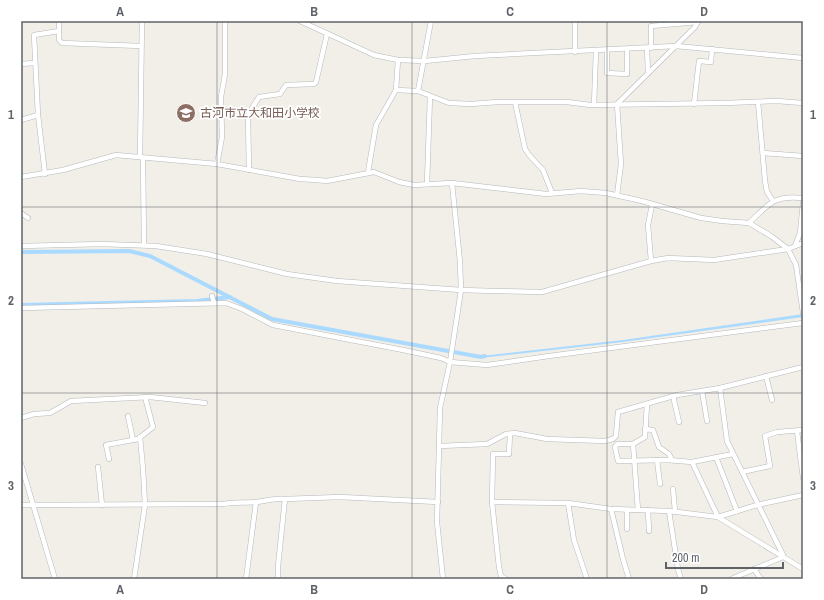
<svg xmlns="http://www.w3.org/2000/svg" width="824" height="600" font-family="'Archivo Narrow','Noto Sans JP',sans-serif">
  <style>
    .water { fill: #aadaff }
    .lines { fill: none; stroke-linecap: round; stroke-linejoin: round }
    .canal { stroke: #aadaff; stroke-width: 4 }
    .minor-casing { stroke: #b5b8bc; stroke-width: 5.5 }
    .minor { stroke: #fff; stroke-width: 4.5 }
    .grid { fill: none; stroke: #5f6368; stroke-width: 1; stroke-opacity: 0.55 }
    .labels { text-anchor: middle; stroke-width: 3.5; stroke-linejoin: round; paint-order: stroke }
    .education-label { font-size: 12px; fill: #785e54; stroke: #fff; text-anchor: start }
    .neatline { fill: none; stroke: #5f6368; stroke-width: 1.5 }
    .grid-label { font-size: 13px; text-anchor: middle; font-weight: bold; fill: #5f6368 }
  </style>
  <rect width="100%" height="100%" fill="#f1efe8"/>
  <!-- water -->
  <polygon class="water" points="803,314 803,317 623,342 481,358 481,356 623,340"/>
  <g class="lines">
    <!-- canal -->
    <g class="canal">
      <polyline points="21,252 129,251 150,256 272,319 481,357 485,356"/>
      <polyline points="21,305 197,301 230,297"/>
    </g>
    <!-- minor casing -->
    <g class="minor-casing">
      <g id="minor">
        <polyline points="59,21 59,40 62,43 141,46"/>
        <polyline points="300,21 374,55 398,60 425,61 475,56 676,46 803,58"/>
        <polyline points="647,48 648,73"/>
        <polyline points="651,48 651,26 698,22"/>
        <polyline points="607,50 607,73 627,74 627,49"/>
        <polyline points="575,52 575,21"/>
        <polyline points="21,64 34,63"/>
        <polyline points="396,90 418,91 449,103 471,104 498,102 567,102 590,105 725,103 777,101 803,103"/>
        <polyline points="418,91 431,21"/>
        <polyline points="515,102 525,149 530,156 543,170 552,193"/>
        <polyline points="758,102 765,181 767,192 773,201"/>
        <polyline points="694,104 699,61 711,62 712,49"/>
        <polyline points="594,105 596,51"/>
        <polyline points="21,120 38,115"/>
        <polyline points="763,153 803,156"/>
        <polyline points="140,157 142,21"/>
        <polyline points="143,158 144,245"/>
        <polyline points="217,164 222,137 221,97 225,74 225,21"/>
        <polyline points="249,170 248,117 249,113 259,97 280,94 286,85 314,84 316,82 327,34"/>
        <polyline points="368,172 376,125 396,90 398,60"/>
        <polyline points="45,174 38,115 34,35 59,31"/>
        <polyline points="21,177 63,170 116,155 217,164 300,179 317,180 327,181 374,172 399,182 414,185 452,183 546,194 581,191 606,193 642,201 701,218 722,221 749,223 771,236 788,249 796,265 803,313"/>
        <polyline points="427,184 430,96"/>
        <polyline points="617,195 621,164 617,104 695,27 698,21"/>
        <polyline points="21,213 28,218"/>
        <path d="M749,223C769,204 773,195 803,198"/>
        <polyline points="21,246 102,244 156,246 207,254 287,274 337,281 461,290 495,291 542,292 651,261 668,258 714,260 788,249 803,243"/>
        <polyline points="795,246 800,233 803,203"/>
        <polyline points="651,261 648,225 652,205"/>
        <polyline points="212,296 214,303"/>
        <polyline points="21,308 226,303 242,309 273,325 403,350 441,358 450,362 487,365 549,356 803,323"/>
        <polyline points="766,376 772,400"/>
        <polyline points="720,388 727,441 783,555"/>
        <polyline points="702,391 707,421"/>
        <polyline points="673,396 679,422"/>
        <polyline points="647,404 645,437 633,444 617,444 615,447 618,461 667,460 692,462 733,454"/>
        <polyline points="128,416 133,440"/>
        <polyline points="21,418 34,414 50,413 71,401 150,397 205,403"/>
        <polyline points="645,429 653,430 659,447 669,454 672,460"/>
        <polyline points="797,431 803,478"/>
        <polyline points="633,444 638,510"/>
        <polyline points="439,446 487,444 506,434 515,433 547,439 605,441 613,439 616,436 618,412 677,395 720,388 803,367"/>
        <polyline points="716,457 737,511"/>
        <polyline points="109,459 106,445 138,439 153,427 145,397"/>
        <polyline points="657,460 660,484"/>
        <polyline points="692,462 718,517"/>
        <polyline points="21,464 55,579"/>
        <polyline points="98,467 102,505"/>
        <polyline points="742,472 770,466 765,436 777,432 803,430"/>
        <polyline points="673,489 675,511"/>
        <polyline points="492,502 568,503 611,509 669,511 718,517 803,569"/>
        <polyline points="568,503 574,540 587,579"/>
        <path d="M21,505L223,504C234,502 245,503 256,502C266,501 274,498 285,499L340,497L438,502"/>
        <polyline points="611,509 623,559 629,579"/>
        <polyline points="627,510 627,529"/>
        <polyline points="648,510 649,531"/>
        <polyline points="669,511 678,569 681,579"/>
        <polyline points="718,517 757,505 803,495"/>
        <polyline points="754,569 761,579"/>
        <polyline points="134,579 145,505 143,469 140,437"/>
        <polyline points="246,579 256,502"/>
        <polyline points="278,579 278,566 285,499"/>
        <polyline points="443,579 437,522 440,408 450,362 461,290 460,262 452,183"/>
        <polyline points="506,579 501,576 499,567 492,502 493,454 509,454 510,434"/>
        <polyline points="731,579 783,557"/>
      </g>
    </g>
    <!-- minor -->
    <use href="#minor" class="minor"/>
  </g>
  <!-- grid -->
  <path class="grid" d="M217,21V579M412,21V579M607,21V579M21,207H803M21,393H803"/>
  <!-- icons -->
  <defs>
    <g id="school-disc" transform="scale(1)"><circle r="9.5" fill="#8d6e63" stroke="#fff"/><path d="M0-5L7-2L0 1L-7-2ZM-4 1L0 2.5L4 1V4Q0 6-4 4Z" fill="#fff"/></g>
  </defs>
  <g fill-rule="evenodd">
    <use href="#school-disc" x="186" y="113"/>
  </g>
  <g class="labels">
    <!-- education labels -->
    <g class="education-label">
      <text x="200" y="117">古河市立大和田小学校</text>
    </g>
  </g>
  <!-- border -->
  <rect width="824" height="600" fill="none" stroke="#ffffff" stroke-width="44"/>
  <!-- scale -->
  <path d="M666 562v6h117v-6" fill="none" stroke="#5f6368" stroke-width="2"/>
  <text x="672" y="562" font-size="12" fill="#5f6368" stroke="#ffffff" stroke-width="3" paint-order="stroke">200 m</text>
  <rect x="22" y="22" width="780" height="556" class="neatline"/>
  <g class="grid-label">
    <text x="120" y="16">A</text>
    <text x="314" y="16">B</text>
    <text x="510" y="16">C</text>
    <text x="704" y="16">D</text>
    <text x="11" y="119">1</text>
    <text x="813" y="119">1</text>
    <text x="11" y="305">2</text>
    <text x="813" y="305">2</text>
    <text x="11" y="490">3</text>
    <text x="813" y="490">3</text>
    <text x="120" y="594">A</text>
    <text x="314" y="594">B</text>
    <text x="510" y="594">C</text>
    <text x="704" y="594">D</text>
  </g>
</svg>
